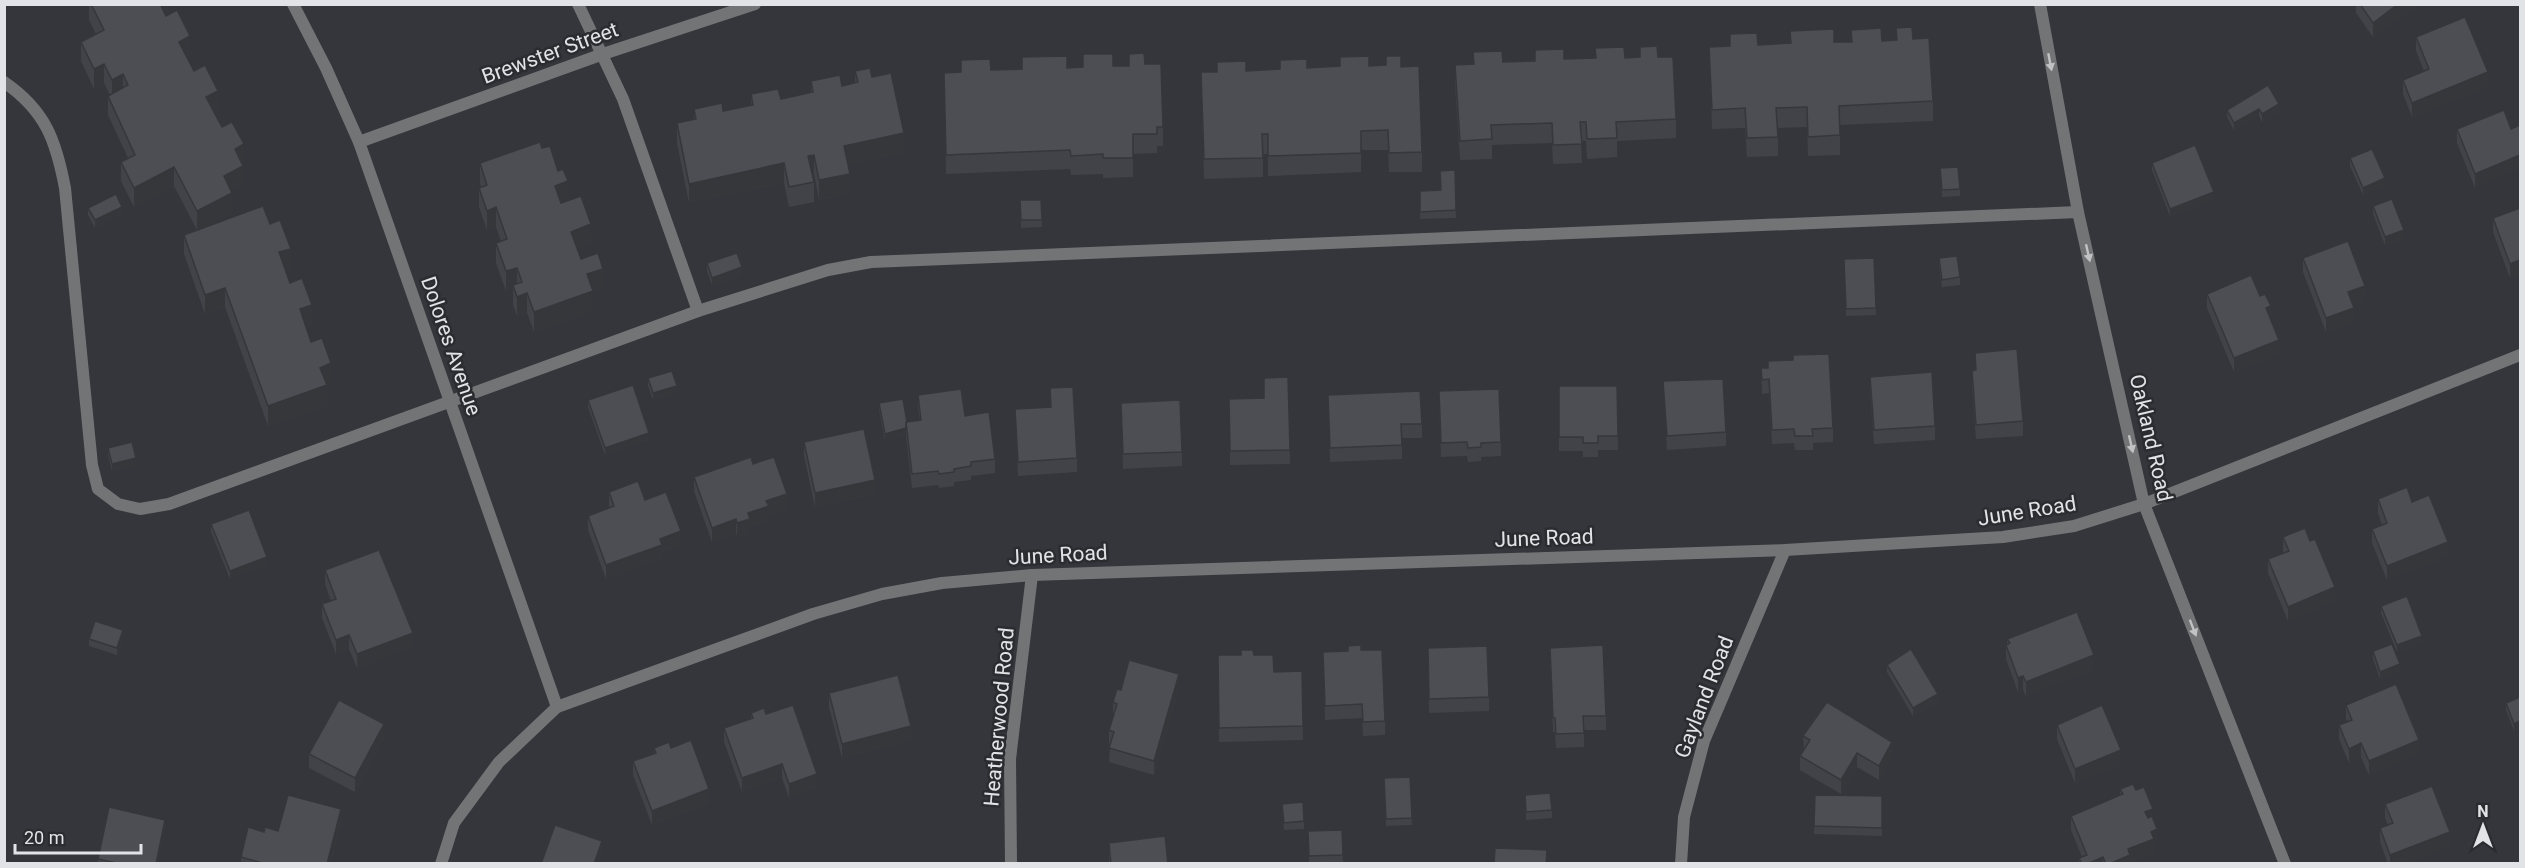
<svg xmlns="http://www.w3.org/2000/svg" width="2525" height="868" font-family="Roboto,sans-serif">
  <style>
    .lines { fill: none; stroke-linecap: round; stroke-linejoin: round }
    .service { stroke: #737476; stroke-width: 12 }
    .minor { stroke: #737476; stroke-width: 12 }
    .wall { fill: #424348 }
    .shaded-wall { fill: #36373b }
    .building { fill: #4d4e54; stroke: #36373b; stroke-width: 1.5 }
    .oneway { fill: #c1c2c4 }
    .labels { text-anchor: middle; stroke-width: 5; stroke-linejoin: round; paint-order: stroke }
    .street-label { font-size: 21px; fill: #e2e3e6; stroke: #2a2c30 }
  </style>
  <rect width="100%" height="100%" fill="#34363b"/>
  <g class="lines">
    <!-- service -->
    <g class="service">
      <polyline points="578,4 623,99 698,311"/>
      <path d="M4,82C46,111 56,141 65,188L92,465L98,489L118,504L140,509L169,504L698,311L828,270L871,262L2078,212"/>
    </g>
    <!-- minor -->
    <g class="minor">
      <polyline points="293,4 326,68 359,142 557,707"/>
      <polyline points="2040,4 2078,212 2144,504 2285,864"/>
      <polyline points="359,142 603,54 755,4"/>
      <polyline points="441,864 454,823 499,762 557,707 813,614 882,594 942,583 1032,575 1785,550 2003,537 2074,526 2144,504 2520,355"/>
      <polyline points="1011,864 1010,759 1032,575"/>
      <polyline points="1681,864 1684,817 1704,741 1785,550"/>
    </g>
  </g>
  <!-- wall -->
  <g class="wall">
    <polygon points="89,4 169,4 169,15 190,56 187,58 194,71 218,110 214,112 244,164 242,165 243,186 231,191 232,213 201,228 270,224 291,268 285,270 290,283 312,325 306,327 311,342 331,383 327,385 327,405 268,426 225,307 205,314 184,254 184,235 197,230 174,186 134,207 121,181 121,162 128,158 108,115 108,96 110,95 104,83 94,89 81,61 81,42 96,34 89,20"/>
    <polygon points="2356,4 2418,4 2373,37 2356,13"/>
    <polygon points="1896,28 1913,39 1933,101 1933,121 1840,125 1840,155 1808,156 1807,127 1778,128 1778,156 1747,157 1745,128 1712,129 1709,47 1730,46 1730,34 1758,45 1790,43 1790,31 1834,42 1851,42 1851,30 1882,41 1896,40"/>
    <polygon points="2416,37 2488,87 2412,117 2403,94 2403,80 2424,71 2416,51"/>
    <polygon points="1640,47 1658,57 1676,119 1676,138 1617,141 1617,157 1587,159 1586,141 1581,141 1582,163 1553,164 1552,143 1492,145 1492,159 1460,160 1455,84 1455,65 1473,64 1473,52 1503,62 1595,58 1595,48 1625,58 1640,57"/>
    <polygon points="1145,64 1163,127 1163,146 1157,146 1157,153 1133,154 1133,177 1103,178 1103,174 1071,175 1070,169 946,174 944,73 991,70 1129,66"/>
    <polygon points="1369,66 1401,67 1422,152 1422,172 1389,172 1388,150 1361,150 1361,172 1268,176 1268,154 1263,154 1263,177 1204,179 1201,72"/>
    <polygon points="855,71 872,77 904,153 848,165 850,193 819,200 814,174 812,175 814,182 814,202 789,207 784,183 689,203 677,143 677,123 694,119 694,109 723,111 751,105 751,94 781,99 811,92 811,81 842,86 855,83"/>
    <polygon points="2279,104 2279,112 2262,122 2259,116 2234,130 2227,117 2227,110"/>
    <polygon points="2504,110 2475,188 2457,143 2457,129"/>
    <polygon points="542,148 568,201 591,244 577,249 581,259 603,288 593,292 593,311 534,332 527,313 517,316 513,305 513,289 506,291 496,263 496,243 501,241 496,227 487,230 479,207 479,188 481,187 480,183 480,163"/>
    <polygon points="2350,158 2385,186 2363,195 2350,166"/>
    <polygon points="2152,163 2214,200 2170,216 2152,170"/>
    <polygon points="1940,168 1960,189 1960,196 1942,197"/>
    <polygon points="1455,170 1456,218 1420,219 1420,191 1440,190"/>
    <polygon points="1020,200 1041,200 1042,227 1021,228"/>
    <polygon points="2373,206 2404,238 2385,245 2373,214"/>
    <polygon points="88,208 122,214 95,228 88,215"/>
    <polygon points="2520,208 2510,278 2493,232 2493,218"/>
    <polygon points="1939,258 1960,277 1960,285 1942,287 1939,266"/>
    <polygon points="2303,258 2365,300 2352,305 2354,322 2326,332 2303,272"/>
    <polygon points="1844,259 1876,308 1876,315 1846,316"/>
    <polygon points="707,263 742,275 712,285 707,271"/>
    <polygon points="2207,294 2271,320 2279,354 2234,372 2207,308"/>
    <polygon points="1975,353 2023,421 2023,436 1976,439 1972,385 1972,371 1975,370"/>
    <polygon points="1768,361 1833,428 1833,442 1813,443 1813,450 1795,450 1794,443 1772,444 1769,393 1762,394 1761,368 1768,368"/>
    <polygon points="1288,377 1290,464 1230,465 1229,399 1264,398"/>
    <polygon points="1870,377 1935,426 1935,440 1874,444 1870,391"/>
    <polygon points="648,378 677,393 653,400 648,386"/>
    <polygon points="1663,381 1726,432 1726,446 1667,450"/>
    <polygon points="1559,386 1617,386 1618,450 1598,450 1598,457 1583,457 1583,451 1559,451"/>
    <polygon points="1050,388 1077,458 1077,472 1018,476 1015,409 1050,407"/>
    <polygon points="918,395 965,416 995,459 995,473 971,476 971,480 954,482 954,486 939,488 938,485 912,488 906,436 885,441 879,410 879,403 907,422 920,420 918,409"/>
    <polygon points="1328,395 1422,424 1422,438 1402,438 1402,459 1330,462"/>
    <polygon points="588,400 649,440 605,455 588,407"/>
    <polygon points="1121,403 1182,452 1182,466 1123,469"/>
    <polygon points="1439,405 1501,442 1501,456 1481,457 1481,461 1468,462 1467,456 1441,457"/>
    <polygon points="804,442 875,494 815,507 804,456"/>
    <polygon points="108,448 136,466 112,471 108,455"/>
    <polygon points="753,464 787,508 769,514 769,520 750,527 750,533 737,537 736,533 712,542 694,491 694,477"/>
    <polygon points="609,492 645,500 681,545 662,552 662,559 606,579 588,530 588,516 609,508"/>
    <polygon points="2378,499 2412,502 2448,556 2387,580 2372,543 2372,529 2382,525 2378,513"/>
    <polygon points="211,524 267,564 230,579 211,532"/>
    <polygon points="2283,537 2335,601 2288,621 2268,573 2268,559 2283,553"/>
    <polygon points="325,570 413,647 357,668 349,649 336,654 322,618 322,604 331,601 325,584"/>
    <polygon points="2381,606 2422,643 2397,652 2381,613"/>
    <polygon points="123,638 117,655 89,646 89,639"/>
    <polygon points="2007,639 2094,669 2026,696 2023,690 2018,692 2006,659 2006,645 2007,644"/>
    <polygon points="1428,648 1489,697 1489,711 1429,713"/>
    <polygon points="1550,648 1606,716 1606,730 1584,730 1584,747 1556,748 1555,732 1553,732"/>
    <polygon points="1361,650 1385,721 1385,735 1363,736 1362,718 1325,720 1323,652"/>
    <polygon points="2373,651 2400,671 2380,679 2373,659"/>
    <polygon points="1218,655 1254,655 1274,672 1302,671 1303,740 1219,742"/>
    <polygon points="1887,665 1938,701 1913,716 1887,672"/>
    <polygon points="1179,688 1154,775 1109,762 1110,745 1109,744 1109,730 1113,716 1113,702 1121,690"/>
    <polygon points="829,693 911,740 842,758 829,707"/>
    <polygon points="2520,697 2520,729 2514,731 2506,710 2506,703"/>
    <polygon points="2346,705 2419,754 2369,775 2361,757 2349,763 2339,739 2339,725 2348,722 2346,719"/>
    <polygon points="751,713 766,714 817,788 789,798 782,778 742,792 724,742 724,728 751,719"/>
    <polygon points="2057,725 2121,764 2075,783 2057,739"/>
    <polygon points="1803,736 1892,756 1879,780 1857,767 1841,794 1800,770 1800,756 1804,750"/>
    <polygon points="384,738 355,792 309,768 309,754"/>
    <polygon points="654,748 671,748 709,803 652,825 633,775 633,761 654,754"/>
    <polygon points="1410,777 1412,825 1386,826 1384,778"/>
    <polygon points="2120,789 2136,790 2153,818 2157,843 2154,845 2154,853 2130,862 2130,864 2079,864 2079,858 2082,857 2071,830 2071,816 2120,795"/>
    <polygon points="1525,795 1552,810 1552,818 1526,820"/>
    <polygon points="1815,795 1882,796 1882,836 1814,834"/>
    <polygon points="1282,804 1304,821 1304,829 1284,830"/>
    <polygon points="2385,804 2450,846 2404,864 2388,864 2380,842 2380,828 2388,825 2385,818"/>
    <polygon points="341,823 330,864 241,864 241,857 264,832 278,831"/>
    <polygon points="165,827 157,864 98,864 98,859"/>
    <polygon points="1342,830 1343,862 1309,864 1308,831"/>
    <polygon points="1109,843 1168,864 1109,864"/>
  </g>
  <!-- shaded-wall -->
  <g class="shaded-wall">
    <polygon points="159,4 169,4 169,16 159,22"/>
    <polygon points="2398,4 2418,4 2373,37 2373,23"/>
    <polygon points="190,36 190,56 179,62 179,42"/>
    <polygon points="104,64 104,83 94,89 94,69"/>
    <polygon points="2488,72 2488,87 2412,117 2412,103"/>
    <polygon points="123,74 123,94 112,99 112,80"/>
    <polygon points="218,91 218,110 206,117 206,97"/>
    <polygon points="2279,104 2279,112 2262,122 2262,114"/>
    <polygon points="2259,109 2259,116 2234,130 2234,123"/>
    <polygon points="904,133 904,153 844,166 844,146"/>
    <polygon points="244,144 244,164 235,169 235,149"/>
    <polygon points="814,155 814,174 808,176 808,156"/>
    <polygon points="2520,155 2520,169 2475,188 2475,174"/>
    <polygon points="784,163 784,183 689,203 689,184"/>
    <polygon points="243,166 243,186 224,195 224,176"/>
    <polygon points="174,167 174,186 134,207 134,188"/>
    <polygon points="850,174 850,193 819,200 819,180"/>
    <polygon points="2385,178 2385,186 2363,195 2363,188"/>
    <polygon points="568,181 568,201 555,206 555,186"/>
    <polygon points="2214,192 2214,200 2170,216 2170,209"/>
    <polygon points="232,193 232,213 197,230 197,211"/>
    <polygon points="122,207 122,214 95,228 95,220"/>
    <polygon points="496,207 496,227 487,230 487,211"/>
    <polygon points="591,224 591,244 571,252 571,232"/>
    <polygon points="2404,230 2404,238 2385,245 2385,237"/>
    <polygon points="291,249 291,268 279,272 279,252"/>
    <polygon points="2520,260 2520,274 2510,278 2510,264"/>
    <polygon points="742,267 742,275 712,285 712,278"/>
    <polygon points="517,268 517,287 513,285 513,289 506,291 506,271"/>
    <polygon points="603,269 603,288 593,292 593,311 534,332 534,312 587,274"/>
    <polygon points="2365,286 2365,300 2348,306 2348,292"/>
    <polygon points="225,288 225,307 205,314 205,295"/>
    <polygon points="527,293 527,313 517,316 517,297"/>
    <polygon points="312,305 312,325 300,329 300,309"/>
    <polygon points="2271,306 2271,320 2266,308"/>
    <polygon points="2354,308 2354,322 2326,332 2326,318"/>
    <polygon points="2279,340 2279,354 2234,372 2234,358"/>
    <polygon points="331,363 331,383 320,387 320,368"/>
    <polygon points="327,385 327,405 268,426 268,406"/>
    <polygon points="677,386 677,393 653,400 653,393"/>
    <polygon points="906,428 906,436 885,441 885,434"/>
    <polygon points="649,433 649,440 605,455 605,448"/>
    <polygon points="136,458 136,466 112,471 112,464"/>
    <polygon points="875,480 875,494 815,507 815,493"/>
    <polygon points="787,494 787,508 769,514 769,520 750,527 750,533 737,537 737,523 748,513 766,501"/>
    <polygon points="736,519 736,533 712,542 712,528"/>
    <polygon points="681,531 681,545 662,552 662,559 606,579 606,565 660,539"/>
    <polygon points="2448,542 2448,556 2387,580 2387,566"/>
    <polygon points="267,557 267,564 230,579 230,571"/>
    <polygon points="2335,587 2335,601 2288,621 2288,607"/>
    <polygon points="123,630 123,638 117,655 117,648"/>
    <polygon points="413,633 413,647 357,668 357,654"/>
    <polygon points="349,635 349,649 336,654 336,640"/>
    <polygon points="2422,636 2422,643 2397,652 2397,645"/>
    <polygon points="2094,655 2094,669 2026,696 2026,682"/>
    <polygon points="2400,664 2400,671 2380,679 2380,672"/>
    <polygon points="1179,674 1179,688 1154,775 1154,761"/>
    <polygon points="2023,676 2023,690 2018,692 2018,678"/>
    <polygon points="1938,694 1938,701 1913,716 1913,708"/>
    <polygon points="2520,721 2520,729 2514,731 2514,724"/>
    <polygon points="384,724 384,738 355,792 355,778"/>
    <polygon points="911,726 911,740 842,758 842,744"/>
    <polygon points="2419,740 2419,754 2369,775 2369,761"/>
    <polygon points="1892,742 1892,756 1879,780 1879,766"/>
    <polygon points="2361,743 2361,757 2349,763 2349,749"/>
    <polygon points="2121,750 2121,764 2075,783 2075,769"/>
    <polygon points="1857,753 1857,767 1841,794 1841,780"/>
    <polygon points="782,764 782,778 742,792 742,778"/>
    <polygon points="817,774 817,788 789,798 789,784"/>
    <polygon points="709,789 709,803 652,825 652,811"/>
    <polygon points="341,809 341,823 330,864 327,864"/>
    <polygon points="2153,809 2153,823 2145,826 2145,812"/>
    <polygon points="165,820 165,827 157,864 156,864"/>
    <polygon points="2157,829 2157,843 2154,845 2154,853 2130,862 2130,864 2109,864 2151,832"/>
    <polygon points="2450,832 2450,846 2404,864 2390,864 2390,855"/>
    <polygon points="602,841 602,855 599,864 594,864"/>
    <polygon points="2103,857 2103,864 2087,864"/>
  </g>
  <!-- building -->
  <g class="building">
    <polygon points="91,4 160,4 166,16 177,10 190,36 179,42 194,71 205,65 218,91 206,97 222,127 232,122 244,144 235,149 243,166 224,176 232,193 197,211 174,167 134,188 121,162 135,155 108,96 128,85 123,74 112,80 104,64 94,69 81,42 104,30"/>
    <polygon points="2360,4 2398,4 2373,23"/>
    <polygon points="2465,17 2488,72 2412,103 2403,80 2429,69 2416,37"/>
    <polygon points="1912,27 1913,39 1929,38 1933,101 1839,106 1840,135 1808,137 1807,107 1776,108 1778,137 1747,138 1745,108 1712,110 1709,47 1730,46 1730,34 1757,33 1758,45 1791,43 1790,31 1834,29 1834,42 1852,42 1851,30 1881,28 1882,41 1897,40 1896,28"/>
    <polygon points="1657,46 1658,57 1673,57 1676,119 1616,122 1617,138 1587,139 1586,122 1580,122 1582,144 1553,145 1552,123 1491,125 1492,139 1460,141 1455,65 1474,64 1473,52 1502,51 1503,62 1535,61 1535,50 1564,49 1564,59 1596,58 1595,48 1624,47 1625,58 1640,57 1640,47"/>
    <polygon points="1144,53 1145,64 1161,64 1163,127 1157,127 1157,134 1133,134 1133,158 1103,158 1103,154 1071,156 1070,150 946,155 944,73 961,72 961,60 990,59 991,70 1022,69 1022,57 1067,56 1067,68 1083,67 1083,54 1113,54 1113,66 1129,66 1129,54"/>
    <polygon points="1369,56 1369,66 1386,65 1386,56 1401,56 1401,67 1419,66 1422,152 1389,153 1388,130 1361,131 1361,153 1268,156 1268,134 1262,134 1263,158 1204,159 1201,72 1217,72 1217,62 1246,61 1246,71 1280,69 1280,60 1307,59 1307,68 1340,66 1340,57"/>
    <polygon points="870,68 872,77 891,73 904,133 844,146 850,174 819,180 814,155 808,156 814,182 789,187 784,163 689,184 677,123 696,119 694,109 722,103 723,111 753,105 751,94 778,89 781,99 813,92 811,81 840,75 842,86 858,82 855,71"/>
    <polygon points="2268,85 2279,104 2262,114 2259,109 2234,123 2227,110"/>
    <polygon points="2504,110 2511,129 2520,125 2520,155 2475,174 2457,129"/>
    <polygon points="540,142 542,148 550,146 558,171 563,169 568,181 555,186 561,203 581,196 591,224 571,232 581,259 598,253 603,269 587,274 593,291 534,312 527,293 517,297 513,285 522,282 517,268 506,271 496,243 507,239 496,207 487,211 479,188 487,185 480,163"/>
    <polygon points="2195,145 2214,192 2170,209 2152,163"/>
    <polygon points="2372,149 2385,178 2363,188 2350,158"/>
    <polygon points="1958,167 1960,189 1942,190 1940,168"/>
    <polygon points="1455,170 1456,210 1420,212 1420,191 1441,190 1440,171"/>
    <polygon points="116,194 122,207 95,220 88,208"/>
    <polygon points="2392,199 2404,230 2385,237 2373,206"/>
    <polygon points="1020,200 1041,200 1042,220 1021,220"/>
    <polygon points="263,206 270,224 280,220 291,249 279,252 290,283 302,278 312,305 300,309 311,342 322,338 331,363 320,368 327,385 268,406 225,288 205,295 184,235"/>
    <polygon points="2520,208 2520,260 2510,264 2493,218"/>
    <polygon points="2348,241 2365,286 2348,292 2354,308 2326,318 2303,258"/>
    <polygon points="737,253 742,267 712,278 707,263"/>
    <polygon points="1957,256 1960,277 1942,280 1939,258"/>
    <polygon points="1874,258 1876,308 1846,309 1844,259"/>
    <polygon points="2251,275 2260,296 2265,294 2271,306 2266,308 2279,340 2234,358 2207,294"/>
    <polygon points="2017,349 2023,421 1976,425 1972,371 1976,370 1975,353"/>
    <polygon points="1829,354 1833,428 1812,429 1813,436 1795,436 1794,429 1772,430 1769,379 1762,380 1761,368 1768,368 1768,361 1793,360 1793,355"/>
    <polygon points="672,371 677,386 653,393 648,378"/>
    <polygon points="1932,372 1935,426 1874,430 1870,377"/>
    <polygon points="1288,377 1290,450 1230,451 1229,399 1264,398 1264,378"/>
    <polygon points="1723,379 1726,432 1667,436 1663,381"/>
    <polygon points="633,385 649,433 605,448 588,400"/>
    <polygon points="1559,386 1617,386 1618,436 1598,436 1598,443 1583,443 1583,437 1559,437"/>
    <polygon points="1073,387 1077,458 1018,462 1015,409 1051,407 1050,388"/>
    <polygon points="961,389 965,416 989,412 995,459 971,462 971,466 954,469 954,472 939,474 938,471 912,474 906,422 921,420 918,395"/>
    <polygon points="1499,389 1501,442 1481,443 1481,447 1468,448 1467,442 1441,443 1439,391"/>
    <polygon points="1420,391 1422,424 1401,424 1402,445 1330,448 1328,395"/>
    <polygon points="903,399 907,422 906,422 906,428 885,434 879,403"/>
    <polygon points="1180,400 1182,452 1123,454 1121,403"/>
    <polygon points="864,429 875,480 815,493 804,442"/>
    <polygon points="132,442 136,458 112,464 108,448"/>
    <polygon points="751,457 753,464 774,457 787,494 766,501 769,506 748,513 750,519 737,523 736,519 712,528 694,477"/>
    <polygon points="638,481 645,500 666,492 681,531 660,539 662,545 606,565 588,516 614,506 609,492"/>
    <polygon points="2407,487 2412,502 2429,495 2448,542 2387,566 2372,529 2387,523 2378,499"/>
    <polygon points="249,510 267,557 230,571 211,524"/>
    <polygon points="2305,528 2310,541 2315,539 2335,587 2288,607 2268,559 2289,551 2283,537"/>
    <polygon points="379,550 413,633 357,654 349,635 336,640 322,604 336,599 325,570"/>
    <polygon points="2407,596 2422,636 2397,645 2381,606"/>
    <polygon points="2077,612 2094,655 2026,682 2023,676 2018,678 2006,645 2010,643 2007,639"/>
    <polygon points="95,621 123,630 117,648 89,639"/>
    <polygon points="2392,644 2400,664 2380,672 2373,651"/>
    <polygon points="1361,645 1361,650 1382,650 1385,721 1363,722 1362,704 1325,706 1323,652 1348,651 1348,646"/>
    <polygon points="1603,645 1606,716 1583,716 1584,733 1556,734 1555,718 1553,718 1550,648"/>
    <polygon points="1487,646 1489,697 1429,699 1428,648"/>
    <polygon points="1911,649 1938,694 1913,708 1887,665"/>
    <polygon points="1241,650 1253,650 1254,655 1273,655 1274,672 1302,671 1303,726 1219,728 1218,655 1241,655"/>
    <polygon points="1129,660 1179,674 1154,761 1109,748 1114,732 1109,730 1117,704 1113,702 1117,689 1121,690"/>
    <polygon points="898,675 911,726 842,744 829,693"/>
    <polygon points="2396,684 2419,740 2369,761 2361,743 2349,749 2339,725 2352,720 2346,705"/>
    <polygon points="2520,697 2520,721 2514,724 2506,703"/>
    <polygon points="339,700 384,724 355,778 309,754"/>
    <polygon points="1827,702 1892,742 1879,766 1857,753 1841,780 1800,756 1810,740 1803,736"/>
    <polygon points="793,705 817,774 789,784 782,764 742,778 724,728 753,718 751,713 764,708 766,714"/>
    <polygon points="2102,705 2121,750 2075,769 2057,725"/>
    <polygon points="691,740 709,789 652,811 633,761 656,753 654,748 669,742 671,748"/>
    <polygon points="1410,777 1412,818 1386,819 1384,778"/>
    <polygon points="2133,784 2136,790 2144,787 2153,809 2145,812 2148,818 2152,816 2157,829 2151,832 2154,839 2128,849 2130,855 2109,864 2106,864 2103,857 2087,864 2082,864 2079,858 2087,855 2071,816 2123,794 2120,789"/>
    <polygon points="2432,786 2450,832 2390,855 2380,828 2393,823 2385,804"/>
    <polygon points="1550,793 1552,810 1526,812 1525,795"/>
    <polygon points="288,795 341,809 327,864 266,864 241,857 248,827 264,832 265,827 278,831"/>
    <polygon points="1815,795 1882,796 1882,828 1814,826"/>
    <polygon points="1303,802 1304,821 1284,823 1282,804"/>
    <polygon points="109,807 165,820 156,864 121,864 98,859"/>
    <polygon points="555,825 602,841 594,864 541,864"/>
    <polygon points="1342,830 1343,855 1309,856 1308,831"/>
    <polygon points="1165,836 1168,864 1111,864 1109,843"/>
    <polygon points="1495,848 1547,850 1546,864 1494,864"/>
  </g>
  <!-- one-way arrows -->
  <defs><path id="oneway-solid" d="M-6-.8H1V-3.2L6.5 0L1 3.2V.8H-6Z" transform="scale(1.5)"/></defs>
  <g class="oneway">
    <use href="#oneway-solid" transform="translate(2050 62) rotate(79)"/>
    <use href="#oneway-solid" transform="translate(2088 253) rotate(77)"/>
    <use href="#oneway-solid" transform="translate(2131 444) rotate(77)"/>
    <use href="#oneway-solid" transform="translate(2193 628) rotate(69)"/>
  </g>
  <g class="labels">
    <!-- street labels -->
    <g class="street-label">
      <text transform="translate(550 53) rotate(-20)" y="7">Brewster Street</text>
      <text transform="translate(451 346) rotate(71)" y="7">Dolores Avenue</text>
      <text transform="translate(2151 438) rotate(77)" y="7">Oakland Road</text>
      <text transform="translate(2027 511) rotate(-9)" y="7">June Road</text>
      <text transform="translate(1544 538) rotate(-2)" y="7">June Road</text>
      <text transform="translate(1058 555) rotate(-3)" y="7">June Road</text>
      <text transform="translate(1704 697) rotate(-69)" y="7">Gayland Road</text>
      <text transform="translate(999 717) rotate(-85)" y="7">Heatherwood Road</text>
    </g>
  </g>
  <!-- border -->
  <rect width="2525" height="868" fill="none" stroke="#e2e3e6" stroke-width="12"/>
  <!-- north arrow -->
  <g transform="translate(2483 826)" stroke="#2a2c30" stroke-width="4.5" paint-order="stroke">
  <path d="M0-4.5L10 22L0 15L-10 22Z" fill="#e2e3e6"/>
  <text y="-9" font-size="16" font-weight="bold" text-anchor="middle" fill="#e2e3e6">N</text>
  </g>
  <!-- scale -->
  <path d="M15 844v9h126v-9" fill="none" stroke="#e2e3e6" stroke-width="3"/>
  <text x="24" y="844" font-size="18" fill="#e2e3e6" stroke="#2a2c30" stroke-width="4.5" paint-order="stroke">20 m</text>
</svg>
